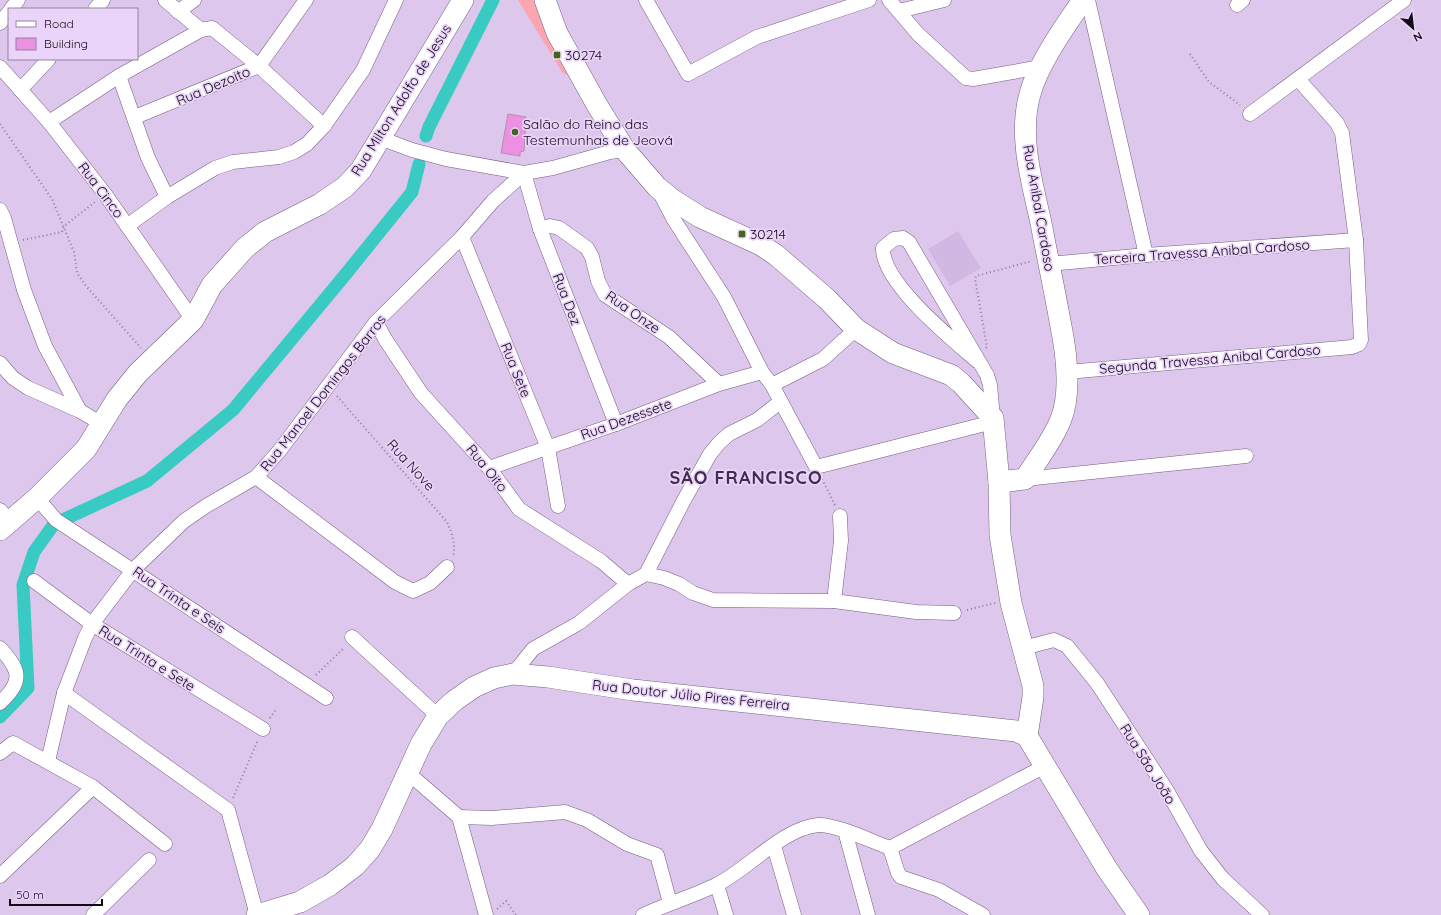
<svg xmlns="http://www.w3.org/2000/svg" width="1441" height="915" font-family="Quicksand,sans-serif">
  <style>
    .built { fill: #d1b8e3 }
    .green { fill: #fca5b0 }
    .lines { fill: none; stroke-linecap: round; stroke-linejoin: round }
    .canal { stroke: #3acac4; stroke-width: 13 }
    .building { fill: #ec91e1; stroke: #b190ac }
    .street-casing { stroke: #736081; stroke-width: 15 }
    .secondary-casing { stroke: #736081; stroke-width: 22 }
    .path { stroke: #8c7c97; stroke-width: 2; stroke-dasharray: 1 3; stroke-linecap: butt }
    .street { stroke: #fff; stroke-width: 14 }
    .secondary { stroke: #fff; stroke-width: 21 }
    .poi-dot { fill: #42641b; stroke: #ead4f9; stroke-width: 1.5 }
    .labels { text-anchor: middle; stroke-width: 3.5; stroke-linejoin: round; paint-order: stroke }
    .poi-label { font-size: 14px; fill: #120a17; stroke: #ead4f9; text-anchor: start }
    .street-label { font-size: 14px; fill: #120a17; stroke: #ead4f9 }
    .district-label { font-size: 18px; font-weight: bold; letter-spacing: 1px; fill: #3f2d4b; stroke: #ead4f9 }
  </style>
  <rect width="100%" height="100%" fill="#ddc7ec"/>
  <!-- built -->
  <polygon class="built" points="958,231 981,268 950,286 928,249"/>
  <!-- green -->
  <polygon class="green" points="518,0 540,0 571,72 566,75 562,72"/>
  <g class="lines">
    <!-- canal -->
    <g class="canal">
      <polyline points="426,136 429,127 493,0"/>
      <polyline points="0,717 28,688 23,585 34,552 54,524 147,481 233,410 345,275 412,192 419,164"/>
    </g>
  </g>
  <!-- building -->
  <polygon class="building" points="508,114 526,117 524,151 520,152 520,156 501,153"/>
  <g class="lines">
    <!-- street casing -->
    <g class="street-casing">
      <g id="street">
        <polyline points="165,0 201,30"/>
        <polyline points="646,0 688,74 757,37 869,0"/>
        <polyline points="889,0 918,34 966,78 973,79 1041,67"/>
        <polyline points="1088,0 1146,255"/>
        <polyline points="1237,5 1243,0"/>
        <polyline points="11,9 18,0"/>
        <polyline points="95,9 103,0"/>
        <polyline points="899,11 944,0"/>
        <polyline points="178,12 194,0"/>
        <polyline points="0,23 9,12"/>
        <polyline points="0,67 49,122 105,194 193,320"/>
        <polyline points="119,76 148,158 167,197"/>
        <polyline points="20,90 49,59"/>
        <polyline points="1250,114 1404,0"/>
        <polyline points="135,117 259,66 306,0"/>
        <polyline points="49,122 119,76 201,30 212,28 259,66 324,126"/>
        <polyline points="380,138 412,150 446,159 524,173 540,229 616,424"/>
        <polyline points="660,193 674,220 724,297 762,372 772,385 816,467 993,422"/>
        <polyline points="0,210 4,218 24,290 45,346 80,411"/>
        <polyline points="127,226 167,197 215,168 233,162 279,157 294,152 307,144 324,126 363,70 396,0"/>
        <polyline points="540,229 550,226 559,228 587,248 592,257 598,281 605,295 669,337 719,384"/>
        <polyline points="462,237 548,448 558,506"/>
        <polyline points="1049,264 1146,255 1356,240"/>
        <polyline points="376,322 385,339 421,393 489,468 519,509 601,561 628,584"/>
        <path d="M977,361C952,339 882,283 883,248L894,239L903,238L909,242L987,375L990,385L993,418"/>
        <polyline points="0,363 13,378 28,388 80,411 102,424"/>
        <polyline points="1067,372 1352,347 1359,344 1361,340 1356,240 1342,133 1337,123 1298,79"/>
        <polyline points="772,385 823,359 856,329"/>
        <polyline points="489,468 616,424 719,384 762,372"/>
        <polyline points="256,477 395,582 413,591 430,583 447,567"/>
        <polyline points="1025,479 1246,456"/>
        <polyline points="37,498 56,520 326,698"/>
        <polyline points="0,510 10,521"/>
        <polyline points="646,574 684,500 710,454 719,443 729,434 757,420 780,402"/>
        <polyline points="34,581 92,624 263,729"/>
        <polyline points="834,601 841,541 840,516"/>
        <polyline points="352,637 438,716"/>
        <path d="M0,648C21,671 23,681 0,703"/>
        <polyline points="1023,648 1054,640 1067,646 1097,683 1166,789 1201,851 1223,879 1262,915"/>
        <polyline points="513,674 533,649 579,623 628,584 646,574 664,578 679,584 693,593 713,600 834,601 916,612 954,613"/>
        <polyline points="64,693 228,810 257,915"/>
        <polyline points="0,753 13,743 93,787 165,844"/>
        <polyline points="48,761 64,693 85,638 92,624 133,570 184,521 206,506 256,477 280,450 376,322 462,237 493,201 524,173 553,168 610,152 625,150"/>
        <polyline points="407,772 459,817 486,915"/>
        <polyline points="459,817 492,818 565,812 587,820 627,844 657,855 670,903"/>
        <polyline points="845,831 868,915"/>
        <polyline points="774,846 794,915"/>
        <polyline points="890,848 1045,766"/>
        <polyline points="890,848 898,873 901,877 939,890 983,915"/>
        <polyline points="0,876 93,787"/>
        <polyline points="717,885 726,915"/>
        <polyline points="93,915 149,860"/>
        <path d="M643,915C667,904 693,896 716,885C749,869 781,829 818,825C836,824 873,842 890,848"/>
      </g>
    </g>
    <!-- secondary casing -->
    <g class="secondary-casing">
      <g id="secondary">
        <polyline points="545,0 557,33 597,105 625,150 657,187 673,200 700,217 761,245 776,255 827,299 856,329 893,353 951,375 961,383 993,418 999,482 1000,535 1011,603 1033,686 1033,697 1027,736"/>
        <path d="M999,482L1025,479C1037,460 1053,440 1061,419C1072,391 1066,350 1060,321C1054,288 1047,255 1041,223C1032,182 1018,136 1030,94C1038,64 1065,26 1083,0"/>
        <polyline points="0,530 37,498 86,449 117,399 138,373 193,320 212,285 245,248 265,232 320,204 345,187 361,170 463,0"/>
        <polyline points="257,915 300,902 330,885 355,866 370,849 382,829 421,744 438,716 454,701 474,687 494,678 513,674 548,677 633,690 1016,731 1027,736 1107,869 1139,915"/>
      </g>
    </g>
    <!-- path -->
    <g class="path">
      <polyline points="1190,54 1209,82 1240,105"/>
      <polyline points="0,124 52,199 74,252 77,273 86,286 141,348"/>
      <polyline points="23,240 62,232 64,226 95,202"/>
      <polyline points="986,348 987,347 975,279 976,276 1032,261"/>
      <path d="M337,396L447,522C452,533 456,545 453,557"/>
      <polyline points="822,479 835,505"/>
      <polyline points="967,610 995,603"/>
      <polyline points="316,675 344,648"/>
      <polyline points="270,718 277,708"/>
      <polyline points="233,798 258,740"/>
      <polyline points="497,909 506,901 516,915"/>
    </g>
    <!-- street -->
    <use href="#street" class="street"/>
    <!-- secondary -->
    <use href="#secondary" class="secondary"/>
  </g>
  <!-- markers -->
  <g class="poi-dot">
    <rect x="553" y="51" width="8" height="8" rx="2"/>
    <circle cx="515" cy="132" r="4"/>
    <rect x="738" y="230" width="8" height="8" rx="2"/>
  </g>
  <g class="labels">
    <!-- poi labels -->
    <g class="poi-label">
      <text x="565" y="60">30274</text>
      <text x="523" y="129">Salão do Reino das<tspan x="523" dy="16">Testemunhas de Jeová</tspan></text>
      <text x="750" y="239">30214</text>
    </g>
    <!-- street labels -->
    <g class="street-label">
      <text transform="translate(213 86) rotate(-23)" y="5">Rua Dezoito</text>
      <text transform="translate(401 100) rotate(-58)" y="5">Rua Milton Adolfo de Jesus</text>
      <text transform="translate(101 190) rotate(53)" y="5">Rua Cinco</text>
      <text transform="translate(1039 208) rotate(80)" y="5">Rua Anibal Cardoso</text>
      <text transform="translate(1202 252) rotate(-4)" y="5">Terceira Travessa Anibal Cardoso</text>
      <text transform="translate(567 299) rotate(69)" y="5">Rua Dez</text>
      <text transform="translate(633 312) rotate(35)" y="5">Rua Onze</text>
      <text transform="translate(1210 359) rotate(-5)" y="5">Segunda Travessa Anibal Cardoso</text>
      <text transform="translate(516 370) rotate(68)" y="5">Rua Sete</text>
      <text transform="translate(323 393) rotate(-52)" y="5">Rua Manoel Domingos Barros</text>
      <text transform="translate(626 419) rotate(-20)" y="5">Rua Dezessete</text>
      <text transform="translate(411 465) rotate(48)" y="5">Rua Nove</text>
      <text transform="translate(487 468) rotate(51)" y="5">Rua Oito</text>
      <text transform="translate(179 600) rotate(34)" y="5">Rua Trinta e Seis</text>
      <text transform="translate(147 658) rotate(32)" y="5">Rua Trinta e Sete</text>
      <text transform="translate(691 695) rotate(6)" y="5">Rua Doutor Júlio Pires Ferreira</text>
      <text transform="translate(1148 764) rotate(58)" y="5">Rua São João</text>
    </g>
    <!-- district labels -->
    <g class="district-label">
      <text x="746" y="484">SÃO FRANCISCO</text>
    </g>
  </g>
  <!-- legend -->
  <rect x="8" y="8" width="130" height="52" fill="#ead4f9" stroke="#94839f"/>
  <rect x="16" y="21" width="20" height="6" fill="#ffffff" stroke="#94839f"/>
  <text x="44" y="28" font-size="12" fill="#120a17">Road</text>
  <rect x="16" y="38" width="20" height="12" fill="#ec91e1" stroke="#94839f"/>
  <text x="44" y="48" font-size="12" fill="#120a17">Building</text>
  <!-- north arrow -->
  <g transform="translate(1413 28) rotate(152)" stroke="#ead4f9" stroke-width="3" paint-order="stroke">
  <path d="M0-3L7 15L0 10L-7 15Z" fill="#120a17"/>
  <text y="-6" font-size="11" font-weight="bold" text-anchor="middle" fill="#120a17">N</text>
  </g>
  <!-- scale -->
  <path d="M10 899v6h92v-6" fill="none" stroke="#120a17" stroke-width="2"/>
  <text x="16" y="899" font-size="12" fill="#120a17" stroke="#ead4f9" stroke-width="3" paint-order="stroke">50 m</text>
</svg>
